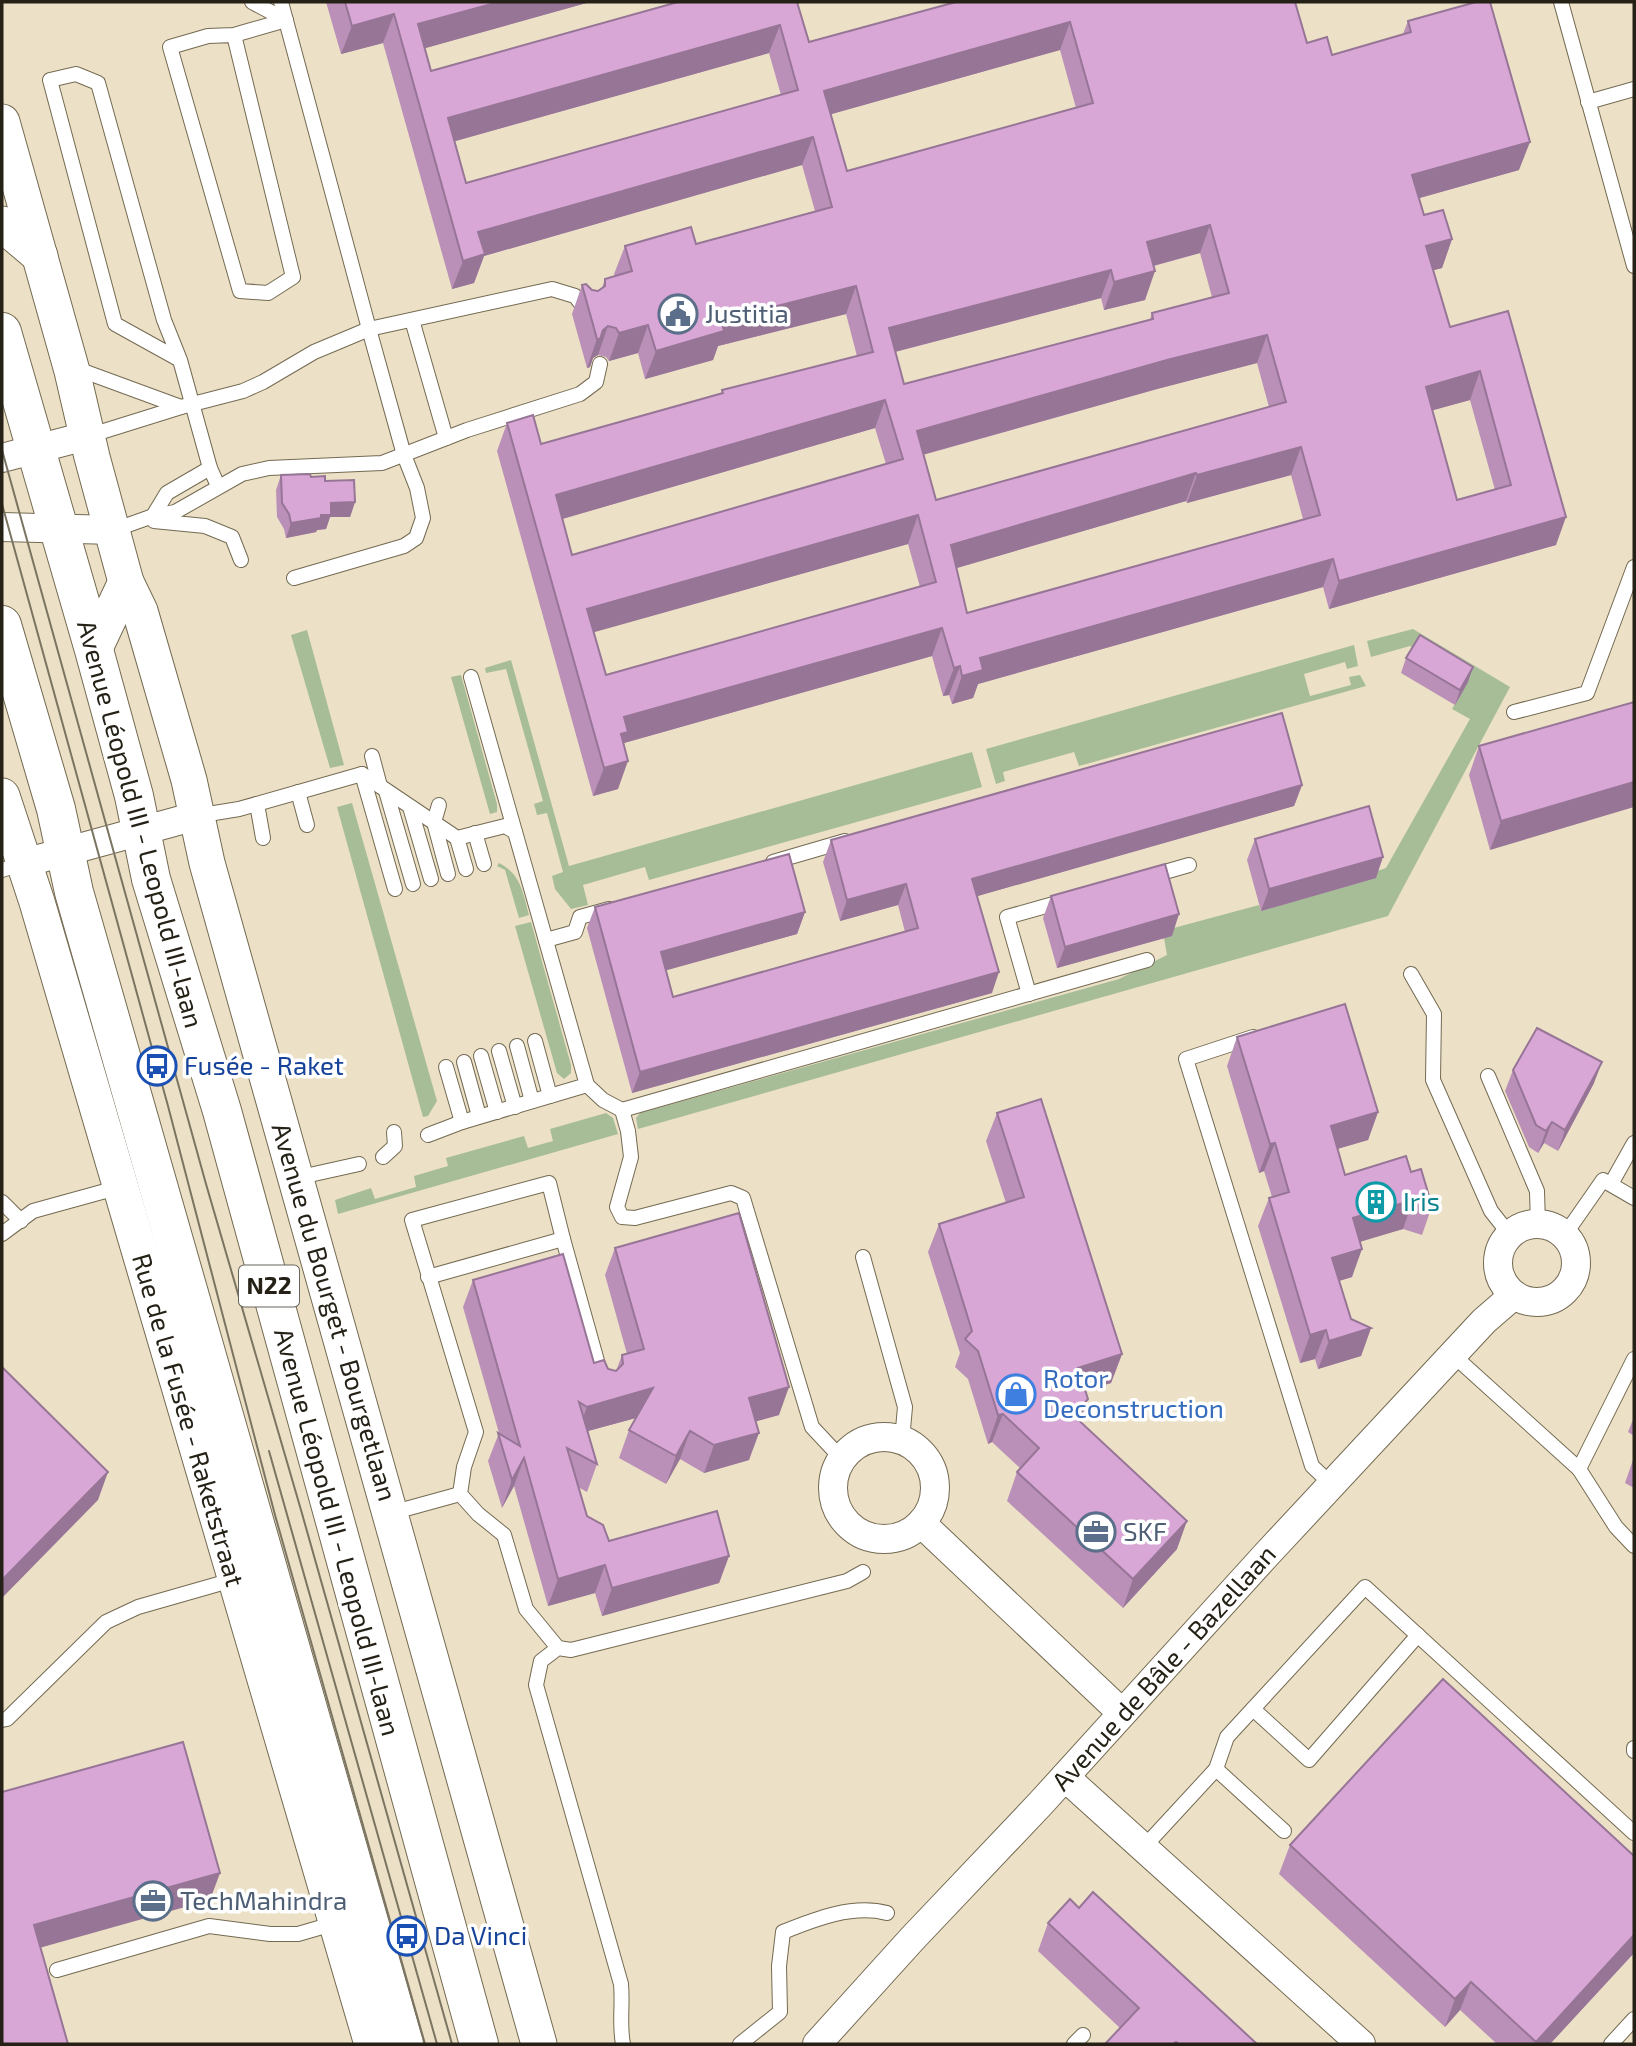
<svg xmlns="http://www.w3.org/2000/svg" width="1636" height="2046" font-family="'Exo 2',sans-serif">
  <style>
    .green { fill: #a6bd98 }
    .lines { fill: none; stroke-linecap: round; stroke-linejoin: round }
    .service-casing { stroke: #746a52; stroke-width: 16 }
    .minor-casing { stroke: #746a52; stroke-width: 30 }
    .tertiary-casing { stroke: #746a52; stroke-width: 37 }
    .primary-casing { stroke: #746a52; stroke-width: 40 }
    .service { stroke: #fff; stroke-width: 14 }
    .minor { stroke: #fff; stroke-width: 28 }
    .tertiary { stroke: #fff; stroke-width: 35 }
    .primary { stroke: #fff; stroke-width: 38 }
    .tram { stroke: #7b7462; stroke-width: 2 }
    .wall { fill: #ba90b8; fill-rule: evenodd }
    .shaded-wall { fill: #977596 }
    .building { fill: #d8a7d6; stroke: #977596; stroke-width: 2; fill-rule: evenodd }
    .labels { text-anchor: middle; stroke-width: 7; stroke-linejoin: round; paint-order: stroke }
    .shield { fill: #fff; stroke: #66645d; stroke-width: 2 }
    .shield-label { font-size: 24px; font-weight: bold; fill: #252117 }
    .service-label { font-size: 26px; fill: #4e5e75; stroke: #fff; text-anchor: start }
    .street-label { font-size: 26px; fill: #252117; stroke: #fff }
    .transit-label { font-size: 26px; fill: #164399; stroke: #fff; text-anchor: start }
    .culture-label { font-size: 26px; fill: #0d838f; stroke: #fff; text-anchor: start }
    .shop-label { font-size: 26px; fill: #366cbe; stroke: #fff; text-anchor: start }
  </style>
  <rect width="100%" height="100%" fill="#ece1c6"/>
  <!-- green -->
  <g class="green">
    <polygon points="1413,629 1510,687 1388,916 638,1129 636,1118 640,1113 1119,979 1167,955 1164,938 1171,936 1170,929 1259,905 1261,911 1386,868 1470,719 1452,709 1468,681 1410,646 1371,657 1367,641"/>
    <polygon points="307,630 344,765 330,768 291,635"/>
    <polygon points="1354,645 1358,666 1347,669 1345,662 1304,674 1310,696 1351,685 1349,677 1360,675 1366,686 1079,766 1074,752 1003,772 1005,781 996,784 986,749"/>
    <polygon points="511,660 569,866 972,752 982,787 649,880 645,867 583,885 588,905 571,909 555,889 552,876 563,872 547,813 537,815 534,804 543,801 506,669 486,673 485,668"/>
    <polygon points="461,675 497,804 497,812 490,814 451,677"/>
    <polygon points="352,803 437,1101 428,1116 423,1117 337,807"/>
    <path d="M499,863C521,874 523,893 529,915L519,918L505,870L497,866Z"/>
    <polygon points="531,922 571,1065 571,1073 564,1079 557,1073 515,926"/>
    <polygon points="606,1113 613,1118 618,1134 338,1214 335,1200 371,1188 375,1199 416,1187 414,1176 448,1166 446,1158 524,1136 528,1148 553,1141 550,1129"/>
  </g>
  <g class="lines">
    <!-- service casing -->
    <g class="service-casing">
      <g id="service">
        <polyline points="281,2 369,329 404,455 417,488 423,518 416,538 404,546 294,578"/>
        <polyline points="1561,2 1634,266"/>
        <polyline points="234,35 293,277 268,293 240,291 170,47 208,36 234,35 286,20 252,2"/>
        <polyline points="1588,102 1634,89"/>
        <polyline points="412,320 446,438"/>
        <polyline points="180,360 115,324 50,80 76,74 98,83 164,320 180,360 210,468 218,486"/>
        <polyline points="73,371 83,371 181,407"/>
        <polyline points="88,436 181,407 243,391 263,382 314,352 369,329 552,289 575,296 586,310"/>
        <polyline points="153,516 167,493 210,468"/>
        <polyline points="154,521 205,526 232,537 241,560"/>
        <polyline points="114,530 153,516 175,512 242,474 269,468 382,463 467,430 580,394 596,382 600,364"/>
        <polyline points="1514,712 1587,693 1634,567"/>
        <polyline points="372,756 380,786"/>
        <polyline points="362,774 395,889"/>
        <polyline points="386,791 413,884"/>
        <polyline points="298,792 307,825"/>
        <polyline points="257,804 263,838"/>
        <polyline points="439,805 434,822 448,874"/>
        <polyline points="410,807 431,879"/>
        <polyline points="196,816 239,809 362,774 457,838 505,826 515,832"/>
        <polyline points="475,833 484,864"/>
        <polyline points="457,838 466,869"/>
        <polyline points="773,862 845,841"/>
        <polyline points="2,870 24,863"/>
        <polyline points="1151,876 1189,865"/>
        <polyline points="546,940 575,932 580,917 609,909"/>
        <polyline points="1411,974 1434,1014 1433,1080 1491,1211 1510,1235"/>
        <polyline points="1029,994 1007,917 1064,901"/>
        <polyline points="1253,1037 1186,1059 1312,1466 1332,1485"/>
        <polyline points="535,1041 550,1096"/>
        <polyline points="517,1046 532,1101"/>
        <polyline points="499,1051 515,1107"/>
        <polyline points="481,1056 497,1112"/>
        <polyline points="464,1062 479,1116"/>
        <polyline points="446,1067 462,1122"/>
        <polyline points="1488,1076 1537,1191 1538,1225"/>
        <polyline points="587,1085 603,1100 622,1110 628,1131 631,1157 617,1207 622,1217 635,1218 731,1193 743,1198 812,1427 842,1459"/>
        <polyline points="622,1110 1147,960"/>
        <polyline points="428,1135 462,1122 587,1085 471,677"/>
        <polyline points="383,1157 395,1146 394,1132"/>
        <polyline points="296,1178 359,1164"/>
        <polyline points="1611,1184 1634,1143"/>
        <polyline points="2,1202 21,1221"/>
        <polyline points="2,1234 33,1211 120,1187"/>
        <polyline points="1564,1236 1603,1180 1634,1198"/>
        <polyline points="863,1257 905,1407 902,1440"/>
        <polyline points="428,1277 563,1239 602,1379"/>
        <polyline points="1453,1355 1579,1469 1634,1359"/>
        <polyline points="1579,1469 1616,1527 1634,1546"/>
        <polyline points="391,1513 460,1494"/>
        <polyline points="558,1648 526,1609 504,1535 478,1514 460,1494 464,1467 476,1432 412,1220 549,1183 563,1239"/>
        <polyline points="1253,1709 1309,1760 1418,1635"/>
        <polyline points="2,1720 7,1719 106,1622 138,1607 236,1579"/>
        <polyline points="1634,1748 1634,1751"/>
        <polyline points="1216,1769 1227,1737 1365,1587 1634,1833"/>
        <polyline points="1144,1847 1216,1769 1284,1831"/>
        <polyline points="57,1970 209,1926 270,1934 298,1934 336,1923"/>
        <path d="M623,2044C619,2024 623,2005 621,1984L536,1685L541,1661L558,1648L571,1650L847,1581L863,1572"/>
        <path d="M740,2044L780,2012L779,1966L783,1932C815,1919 853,1904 887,1913"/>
        <polyline points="1074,2044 1083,2035"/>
        <polyline points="1611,2044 1634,2019"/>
      </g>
    </g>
    <!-- minor casing -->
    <g class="minor-casing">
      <g id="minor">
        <polyline points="2,458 86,436"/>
        <polyline points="2,527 114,530"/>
        <polyline points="24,863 196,816"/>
        <circle cx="1537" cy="1263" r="39"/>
        <circle cx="884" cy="1488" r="51"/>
        <polyline points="921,1523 1122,1713"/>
        <polyline points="1065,1777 1361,2044"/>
        <polyline points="817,2044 912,1939 1041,1803 1267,1554 1484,1321 1514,1295"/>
      </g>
    </g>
    <!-- tertiary casing -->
    <g class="tertiary-casing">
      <g id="tertiary">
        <polyline points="2,122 72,371 92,457 126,582 140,611 189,780 207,863 539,2044"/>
        <polyline points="2,224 40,256"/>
        <polyline points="94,650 126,582"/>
        <polyline points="2,796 37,902 372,2044"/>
      </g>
    </g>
    <!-- primary casing -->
    <g class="primary-casing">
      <g id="primary">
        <polyline points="2,332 94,650 134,796 151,879 222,1111 479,2044"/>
        <polyline points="2,625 56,809 74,892 404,2044"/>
      </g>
    </g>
    <!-- service -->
    <use href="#service" class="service"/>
    <!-- minor -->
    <use href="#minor" class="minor"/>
    <!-- tertiary -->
    <use href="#tertiary" class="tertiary"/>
    <!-- primary -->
    <use href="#primary" class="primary"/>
    <!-- tram -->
    <g class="tram">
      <polyline points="2,450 206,1184 301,1510 452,2044"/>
      <polyline points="2,504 168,1106 275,1515 425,2044"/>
      <polyline points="269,1451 437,2044"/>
    </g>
  </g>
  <!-- wall -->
  <g class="wall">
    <path d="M326,2H590L425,48L431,71L797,2L809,42L956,2L1307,43L1332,55L1403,34L1408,21L1519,170L1419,198L1424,215L1452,239L1442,268L1433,270L1450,327L1508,311L1556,545L1329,609L1323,587L978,684L973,698L952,704L949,695L943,696L932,656L624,743L618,789L593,796L497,451L507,423L541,444L721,394L722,390L857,356L846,314L718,346L713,360L645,379L638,353L609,361L606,357L598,355L593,358L590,367L587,368L572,314L582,285L592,290L598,291L602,288L605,279L615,276L614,274L625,246L696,244L815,211L802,165L484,256L474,283L452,289L383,43L341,54ZM1060,50L1076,108L847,171L831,114ZM769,53L781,95L466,183L455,141ZM1200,253L1212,297L1152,313L1150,320L904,384L895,352L1101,298L1104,310L1145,300L1154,266ZM1257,363L1269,407L936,500L923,455L1157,389ZM1470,400L1495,490L1457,500L1432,410ZM875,428L886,464L572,555L562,519ZM1291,475L1303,519L967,613L956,568L1186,501L1187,503ZM908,544L920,587L606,675L593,632Z"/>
    <polygon points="281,475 311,477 325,481 355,502 350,517 330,517 326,529 317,530 316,532 286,538 284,529 277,517 276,490"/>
    <polygon points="1406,658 1468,682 1455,705 1401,673"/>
    <polygon points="1634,702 1490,850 1469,775 1479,746"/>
    <polygon points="1302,785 1294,806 977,896 992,993 632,1093 587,928 595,907 805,912 797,934 666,970 673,997 905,932 898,905 840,921 823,862 831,840"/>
    <polygon points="1255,839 1376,878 1261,911 1247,860"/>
    <polygon points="1051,896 1172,936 1057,968 1043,918"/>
    <polygon points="1237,1037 1378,1112 1368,1140 1337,1149 1345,1175 1411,1172 1432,1206 1422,1235 1403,1229 1360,1241 1352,1277 1339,1281 1351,1319 1371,1328 1361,1356 1318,1369 1315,1359 1300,1363 1258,1226 1269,1198 1272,1197 1264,1171 1259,1173 1227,1066"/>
    <polygon points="1513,1070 1594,1083 1558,1151 1544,1143 1538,1153 1529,1147 1505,1091"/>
    <polygon points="997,1113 1122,1354 1111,1383 1085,1391 1088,1399 1080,1421 1177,1549 1123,1608 1007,1501 1017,1472 1021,1469 992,1442 988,1444 968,1379 955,1367 960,1353 928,1252 939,1224 1006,1203 986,1141"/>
    <polygon points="615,1248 779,1415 756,1421 749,1460 704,1473 680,1459 666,1484 619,1458 629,1430 636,1418 588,1431 597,1464 587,1492 578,1487 587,1516 609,1541 729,1556 719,1583 602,1616 595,1593 548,1606 514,1486 502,1508 488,1461 499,1433 463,1307 473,1280 594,1363 616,1371 622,1355 627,1354 605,1275"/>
    <polygon points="1634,1417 1634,1436 1628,1432"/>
    <polygon points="1634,1457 1634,1488 1625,1483"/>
    <polygon points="1290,1845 1634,1856 1634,1953 1550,2044 1497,2044 1460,2010 1445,2027 1279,1874"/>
    <polygon points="1079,1908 1257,2044 1105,2044 1120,2028 1038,1951 1048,1923"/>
  </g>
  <!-- shaded-wall -->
  <g class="shaded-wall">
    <polygon points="499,2 590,2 408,53 418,24"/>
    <polygon points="394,14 383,43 341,54 352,26"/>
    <polygon points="1070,22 1060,50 814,119 824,91"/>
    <polygon points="780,25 769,53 438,146 448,118"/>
    <polygon points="813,137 802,165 484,256 474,283 452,289 463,261 478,232"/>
    <polygon points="1530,142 1519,170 1402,203 1412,175"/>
    <polygon points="1210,225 1200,253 1137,270 1147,242"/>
    <polygon points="1452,239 1442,268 1416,275 1426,246"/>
    <polygon points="1111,270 1101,298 879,356 889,328"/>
    <polygon points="1155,271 1145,300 1104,310 1114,282"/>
    <polygon points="856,286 846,314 718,346 713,360 645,379 656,351 721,320"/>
    <polygon points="648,325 638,353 609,361 619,333"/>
    <polygon points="608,326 598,355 593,358 590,367 587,368 597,339 603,330"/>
    <polygon points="1267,335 1257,363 1157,389 907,459 917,431 1167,360"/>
    <polygon points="1480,371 1470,400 1416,415 1426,387"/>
    <polygon points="885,400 875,428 545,524 556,495"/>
    <polygon points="1301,447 1291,475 1187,503 1197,475"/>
    <polygon points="1196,473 1186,501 940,573 951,545"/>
    <polygon points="355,502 350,517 330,517 326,529 317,530 316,532 286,538 291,523 321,515 331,503"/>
    <polygon points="918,515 908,544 577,637 587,609"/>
    <polygon points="1566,517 1556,545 1329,609 1339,581"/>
    <polygon points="1333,559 1323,587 978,684 973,698 952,704 962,676 980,658"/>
    <polygon points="942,628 932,656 624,743 618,760 610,762 624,717"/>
    <polygon points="960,666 949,695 943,696 954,668"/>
    <polygon points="1473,667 1468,682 1455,705 1460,690"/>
    <polygon points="628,761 618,789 593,796 604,768"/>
    <polygon points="1634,782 1634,807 1490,850 1501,821"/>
    <polygon points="1302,785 1294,806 964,900 972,879"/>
    <polygon points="1383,857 1376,878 1261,911 1269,889"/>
    <polygon points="906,884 898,905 840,921 847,900"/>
    <polygon points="805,912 797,934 653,974 661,952"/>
    <polygon points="1179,914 1172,936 1057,968 1065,947"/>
    <polygon points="999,972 992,993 632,1093 640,1072"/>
    <polygon points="1602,1062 1594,1083 1558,1151 1565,1130"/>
    <polygon points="1378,1112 1368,1140 1320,1154 1331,1126"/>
    <polygon points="1552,1122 1544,1143 1538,1153 1546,1131"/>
    <polygon points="1275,1143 1264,1171 1259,1173 1270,1144"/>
    <polygon points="1413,1200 1403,1229 1343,1247 1353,1218"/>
    <polygon points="1362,1249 1352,1277 1322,1286 1332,1258"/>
    <polygon points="1371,1328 1361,1356 1318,1369 1329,1341"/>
    <polygon points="1326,1330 1315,1359 1300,1363 1310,1335"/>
    <polygon points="1122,1354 1111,1383 1067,1396 1078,1368"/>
    <polygon points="789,1387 779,1415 739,1426 749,1398"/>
    <polygon points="653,1388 643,1416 577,1434 587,1407"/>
    <polygon points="1088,1399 1077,1428 1073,1415"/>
    <polygon points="1003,1414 992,1442 988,1444 998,1415"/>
    <polygon points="690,1431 680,1459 666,1484 676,1456"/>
    <polygon points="759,1433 749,1460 704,1473 714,1445"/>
    <polygon points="524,1458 514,1486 502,1508 512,1480"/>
    <polygon points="108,1472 98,1500 2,1598 2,1580"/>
    <polygon points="1187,1521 1177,1549 1123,1608 1133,1579"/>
    <polygon points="729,1556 719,1583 602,1616 612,1588"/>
    <polygon points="605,1565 595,1593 548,1606 558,1579"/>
    <polygon points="220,1873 210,1900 25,1952 34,1925"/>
    <polygon points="1634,1935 1634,1953 1550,2044 1535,2044"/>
    <polygon points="1471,1982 1460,2010 1445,2027 1455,1999"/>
  </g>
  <!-- building -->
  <g class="building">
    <path d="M345,2H499L418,24L431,71L678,2H797L809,42L956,2H1295L1307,43L1327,37L1332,55L1411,32L1408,21L1476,2H1490L1530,142L1412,175L1424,215L1443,210L1452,239L1426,246L1450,327L1508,311L1566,517L1339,581L1333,559L980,658L983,670L962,676L960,666L954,668L942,628L624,717L628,732L621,734L628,761L604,768L507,423L533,415L541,444L723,393L722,390L873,352L856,286L721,320L724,331L656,351L648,325L619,333L616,328L608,326L603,330L600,339H597L582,285L586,284L592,290L598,291L605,286V279L632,271L625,246L691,227L696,244L832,207L813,137L478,232L485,254L463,261L394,14L352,26ZM1070,22L1093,103L847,171L824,91ZM780,25L798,90L466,183L448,118ZM1210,225L1229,293L1152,313L1153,319L904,384L889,328L1111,270L1114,282L1155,271L1147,242ZM1267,335L1286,402L936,500L917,431L1167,360ZM1480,371L1511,485L1457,500L1426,387ZM885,400L903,459L572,555L556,495ZM1301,447L1320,515L967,613L951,545L1196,473L1197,475ZM918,515L936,582L606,675L587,609Z"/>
    <polygon points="310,474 311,477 325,476 325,481 354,480 355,502 331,503 331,515 321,515 321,518 291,523 289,514 282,503 281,475"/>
    <polygon points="1420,635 1473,667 1460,690 1406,658"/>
    <polygon points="1634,702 1634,782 1501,821 1479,746"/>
    <polygon points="1282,713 1302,785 972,879 999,972 640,1072 595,907 789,854 805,912 661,952 673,997 918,928 906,884 847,900 831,840"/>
    <polygon points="1369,806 1383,857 1269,889 1255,839"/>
    <polygon points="1165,864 1179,914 1065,947 1051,896"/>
    <polygon points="1345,1004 1378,1112 1331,1126 1345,1175 1406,1156 1411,1172 1421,1169 1432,1206 1413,1200 1353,1218 1362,1249 1332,1258 1351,1319 1371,1328 1329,1341 1326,1330 1310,1335 1269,1198 1289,1192 1275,1143 1270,1144 1237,1037"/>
    <polygon points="1537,1028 1602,1062 1565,1130 1552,1122 1546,1131 1536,1125 1513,1070"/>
    <polygon points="1041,1099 1122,1354 1078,1368 1088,1399 1073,1415 1187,1521 1133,1579 1017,1472 1039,1448 1003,1414 998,1415 978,1351 965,1339 972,1331 939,1224 1024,1197 997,1113"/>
    <polygon points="739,1213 789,1387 749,1398 759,1433 714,1445 690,1431 676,1456 629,1430 653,1388 587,1407 579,1402 597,1464 567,1448 587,1516 603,1525 609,1541 717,1511 729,1556 612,1588 605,1565 558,1579 524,1458 512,1480 498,1433 520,1446 473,1280 563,1254 594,1363 604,1360 608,1369 616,1371 623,1364 622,1355 644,1349 615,1248"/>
    <polygon points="2,1367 108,1472 2,1580"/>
    <polygon points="1443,1679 1634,1856 1634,1935 1536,2042 1471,1982 1455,1999 1290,1845"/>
    <polygon points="183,1742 220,1873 34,1925 68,2044 2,2044 2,1792"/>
    <polygon points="1093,1892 1257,2044 1179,2044 1176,2042 1173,2044 1105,2044 1139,2008 1048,1923 1070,1899 1079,1908"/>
  </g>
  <!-- icons -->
  <defs>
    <g id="civic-ring" transform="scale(2.0125)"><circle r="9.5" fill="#fff" stroke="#5c6f8a" stroke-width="1.5"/><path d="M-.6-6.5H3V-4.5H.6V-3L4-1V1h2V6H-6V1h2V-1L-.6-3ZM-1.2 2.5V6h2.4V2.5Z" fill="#5c6f8a"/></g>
    <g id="bus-ring" transform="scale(2.0125)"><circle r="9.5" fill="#fff" stroke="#1a4fb4" stroke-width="1.5"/><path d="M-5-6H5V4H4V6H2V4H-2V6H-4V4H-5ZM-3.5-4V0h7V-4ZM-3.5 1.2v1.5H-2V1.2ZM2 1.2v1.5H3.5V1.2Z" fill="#1a4fb4"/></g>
    <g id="building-ring" transform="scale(2.0125)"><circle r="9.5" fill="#fff" stroke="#0f9aa8" stroke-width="1.5"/><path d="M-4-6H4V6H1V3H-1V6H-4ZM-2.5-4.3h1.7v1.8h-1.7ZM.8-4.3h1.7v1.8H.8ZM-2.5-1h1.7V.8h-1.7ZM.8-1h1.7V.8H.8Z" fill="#0f9aa8"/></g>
    <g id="shop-ring" transform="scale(2.0125)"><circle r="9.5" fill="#fff" stroke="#3f7fe0" stroke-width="1.5"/><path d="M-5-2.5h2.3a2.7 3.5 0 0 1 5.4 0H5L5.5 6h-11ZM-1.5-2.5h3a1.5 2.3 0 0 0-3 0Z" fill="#3f7fe0"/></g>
    <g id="office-ring" transform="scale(2.0125)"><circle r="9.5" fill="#fff" stroke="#5c6f8a" stroke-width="1.5"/><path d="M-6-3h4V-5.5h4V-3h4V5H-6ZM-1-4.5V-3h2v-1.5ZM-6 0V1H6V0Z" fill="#5c6f8a"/></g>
  </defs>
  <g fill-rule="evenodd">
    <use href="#civic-ring" x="678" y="314"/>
    <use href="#bus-ring" x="157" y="1066"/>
    <use href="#building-ring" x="1376" y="1202"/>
    <use href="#shop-ring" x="1016" y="1394"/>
    <use href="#office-ring" x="1096" y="1532"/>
    <use href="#office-ring" x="153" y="1901"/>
    <use href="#bus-ring" x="407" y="1936"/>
  </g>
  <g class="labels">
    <!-- shield labels -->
    <rect class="shield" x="239" y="1265.5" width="60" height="41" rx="5"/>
    <g class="shield-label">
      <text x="269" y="1294">N22</text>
    </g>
    <!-- service labels -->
    <g class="service-label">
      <text x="705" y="323">Justitia</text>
      <text x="1123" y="1541">SKF</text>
      <text x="180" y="1910">TechMahindra</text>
    </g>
    <!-- street labels -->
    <g class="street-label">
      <text transform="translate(140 824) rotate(75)" y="9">Avenue Léopold III - Leopold III-laan</text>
      <text transform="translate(334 1312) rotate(74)" y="9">Avenue du Bourget - Bourgetlaan</text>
      <text transform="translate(188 1420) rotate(74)" y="9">Rue de la Fusée - Raketstraat</text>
      <text transform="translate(337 1532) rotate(75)" y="9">Avenue Léopold III - Leopold III-laan</text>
      <text transform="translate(1164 1668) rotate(-48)" y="9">Avenue de Bâle - Bazellaan</text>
    </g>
    <!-- transit labels -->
    <g class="transit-label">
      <text x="184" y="1075">Fusée - Raket</text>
      <text x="434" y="1945">Da Vinci</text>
    </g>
    <!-- culture labels -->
    <g class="culture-label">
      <text x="1403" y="1211">Iris</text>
    </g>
    <!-- shop labels -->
    <g class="shop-label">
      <text x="1043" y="1388">Rotor<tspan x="1043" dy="30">Deconstruction</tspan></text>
    </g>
  </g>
  <!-- border -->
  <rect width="1636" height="2046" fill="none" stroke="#252117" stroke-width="7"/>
</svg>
